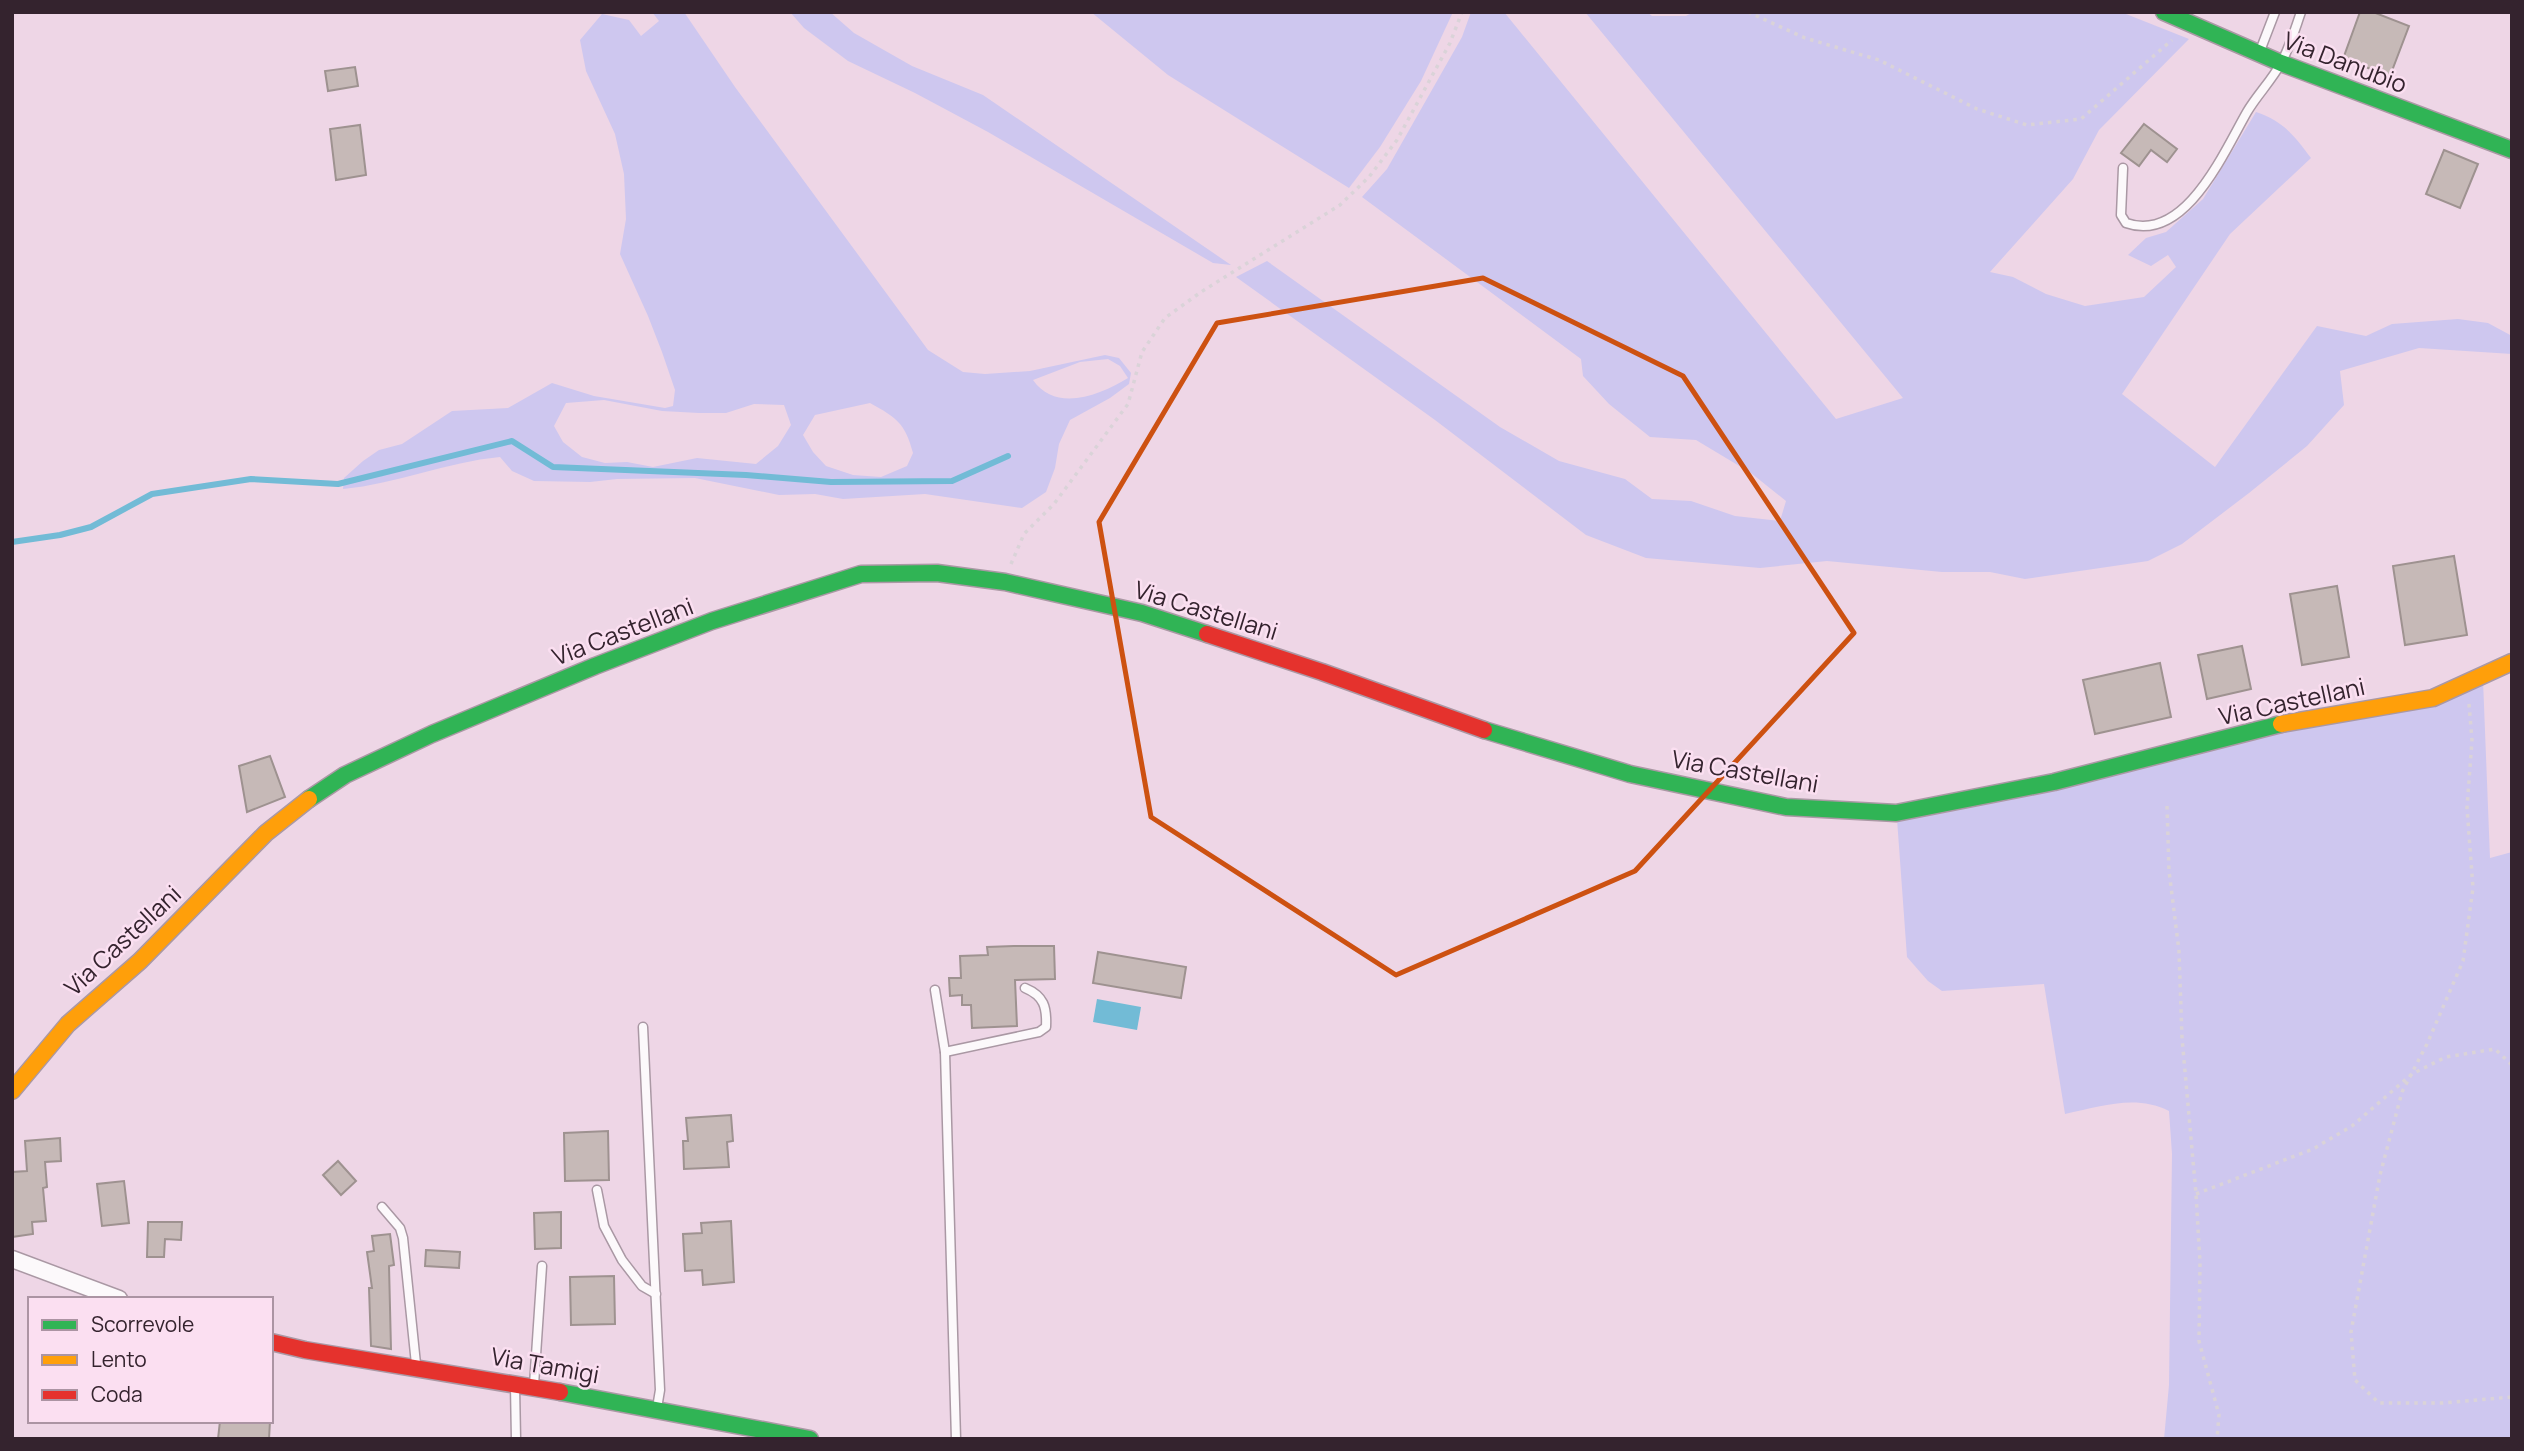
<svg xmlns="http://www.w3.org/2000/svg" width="2524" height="1451" font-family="Manrope,sans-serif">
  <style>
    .green { fill: #cec7ef; fill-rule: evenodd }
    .water { fill: #72bbd6 }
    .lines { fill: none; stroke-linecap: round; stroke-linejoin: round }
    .stream { stroke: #72bbd6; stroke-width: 6 }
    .building { fill: #c6b9b7; stroke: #9e9290; stroke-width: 2 }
    .lane-casing { stroke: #aa98a4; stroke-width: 11 }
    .street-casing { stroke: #aa98a4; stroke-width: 19 }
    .fast-casing { stroke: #aa98a4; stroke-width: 19 }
    .slow-casing { stroke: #aa98a4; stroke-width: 19 }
    .jam-casing { stroke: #aa98a4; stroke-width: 19 }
    .path { stroke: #dad3d8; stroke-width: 3.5; stroke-dasharray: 3.5 5; stroke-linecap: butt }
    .lane { stroke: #fcf9fb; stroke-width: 8 }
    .street { stroke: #fcf9fb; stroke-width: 16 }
    .fast { stroke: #30b455; stroke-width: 16 }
    .slow { stroke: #ff9f0a; stroke-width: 16 }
    .jam { stroke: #e5322d; stroke-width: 16 }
    .marked { fill: none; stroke: #cd5111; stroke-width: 5; stroke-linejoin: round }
    .labels { text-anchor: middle; stroke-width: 5; stroke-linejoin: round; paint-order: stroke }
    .street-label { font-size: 24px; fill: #34232e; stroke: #fbdff1 }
  </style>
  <rect width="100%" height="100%" fill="#eed6e6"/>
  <!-- green -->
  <g class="green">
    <path d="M652,12H684L735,87L928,350L963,372L985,374L1030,371L1105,355L1119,358L1131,373L1129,384L1110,398L1070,420L1059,444L1055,468L1046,492L1022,508L925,494L843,499L815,494L779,495L695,478L617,479L590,482L534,481L512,471L500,457C446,462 397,484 343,489L344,478L363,461L379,450L402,444L452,411L508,408L552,383L594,396L665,408L673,406L675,390L662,352L648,316L620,254L626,219L624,174L615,134L586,71L580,40L602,14L629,20L641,36L659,21ZM1108,359L1120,366L1128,378C1100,395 1056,413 1033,380L1080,362ZM604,400L662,411L699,413H726L754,404L784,405L791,425L778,446L756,464L697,458L653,467L627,462L605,463L582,457L563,442L554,426L566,403ZM870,403C897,418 905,423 913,453L907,466L881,477L853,475L826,466L813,452L803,435L815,415Z"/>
    <polygon points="790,12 830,12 854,33 912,66 983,95 1231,265 1213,263 988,132 915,93 848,61 804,28"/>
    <polygon points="1091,12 1453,12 1421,81 1380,147 1349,188 1168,75"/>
    <path d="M1471,12H1504L1836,419L1903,398L1585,12H1647L1652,16H1686L1693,12H2121L2189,39L2099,130L2073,179L1990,272L2013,277L2046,294L2085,306L2144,297L2176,267L2168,255L2151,266L2128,255L2146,238L2166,232L2203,199L2256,112C2283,121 2294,135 2311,158L2230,234L2122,394L2215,467L2317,326L2366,336L2392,324L2458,319L2488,323L2512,336V354L2419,348L2340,371L2344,405L2307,446L2249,493L2182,544L2148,561L2025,579L1990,572H1942L1827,561L1760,568L1646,558L1586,535L1435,420L1236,277L1267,261L1500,427L1559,461L1625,479L1652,499L1691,501L1735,516L1780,521L1786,501L1751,473L1696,440L1650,437L1609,404L1583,376L1581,359L1362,197L1387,169L1462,37Z"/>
    <path d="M2483,680L2490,858L2512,852V1439H2164L2169,1385L2172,1154L2169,1111C2135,1094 2100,1107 2065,1114L2044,984L1942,991L1928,981L1907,957L1897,819Z"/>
  </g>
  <!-- water -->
  <polygon class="water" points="1097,999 1141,1007 1137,1030 1093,1022"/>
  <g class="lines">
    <!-- stream -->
    <polyline class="stream" points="12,542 60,535 91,527 152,494 251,479 338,484 512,441 553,467 746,475 831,482 952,481 1008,456"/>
  </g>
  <!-- building -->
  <g class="building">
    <polygon points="2360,12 2373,12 2409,26 2390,76 2343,59"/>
    <polygon points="355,67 358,86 328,91 325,71"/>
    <polygon points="2144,124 2177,149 2167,162 2151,150 2139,166 2121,153"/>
    <polygon points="360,125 366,175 336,180 330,129"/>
    <polygon points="2444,150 2478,164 2460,208 2426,194"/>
    <polygon points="2454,556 2467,635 2405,645 2393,566"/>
    <polygon points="2337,586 2349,657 2302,665 2290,594"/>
    <polygon points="2242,646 2251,689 2207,699 2198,655"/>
    <polygon points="2160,663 2171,717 2095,734 2083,680"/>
    <polygon points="270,756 285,797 247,812 239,766"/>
    <polygon points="1014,946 1054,946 1055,979 1015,980 1017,1026 972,1028 971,1005 962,1005 962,995 950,996 949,978 961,978 960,956 988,955 987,947"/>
    <polygon points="1098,952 1186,967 1181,998 1093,983"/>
    <polygon points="731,1115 733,1141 727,1142 729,1167 684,1169 683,1141 688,1141 686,1118"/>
    <polygon points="608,1131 609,1180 565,1181 564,1133"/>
    <polygon points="60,1138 61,1161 45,1162 47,1187 43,1188 46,1221 32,1222 33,1234 12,1237 12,1172 27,1171 25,1141"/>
    <polygon points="338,1161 356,1181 341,1195 323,1175"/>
    <polygon points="124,1181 129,1223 102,1226 97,1184"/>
    <polygon points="561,1212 561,1248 535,1249 534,1213"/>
    <polygon points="731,1221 734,1282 703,1285 702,1270 685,1271 683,1234 702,1233 701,1223"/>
    <polygon points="148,1222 182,1222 181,1240 165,1239 164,1257 147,1257"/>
    <polygon points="390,1234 394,1265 389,1266 391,1349 371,1346 369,1288 372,1288 367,1252 374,1251 372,1236"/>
    <polygon points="426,1250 460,1252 459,1268 425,1266"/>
    <polygon points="614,1276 615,1324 571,1325 570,1277"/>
    <polygon points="220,1421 270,1421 269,1439 218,1439"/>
  </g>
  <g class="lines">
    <!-- lane casing -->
    <g class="lane-casing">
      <g id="lane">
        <polyline points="2260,51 2275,12"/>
        <path d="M2123,168L2121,215L2126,223C2185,244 2224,152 2247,112C2257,95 2272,80 2281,63C2290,47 2295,29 2301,12"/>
        <polyline points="935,990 945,1052 956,1439"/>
        <polyline points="643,1027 660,1390 657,1408"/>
        <path d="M945,1052L1039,1032L1046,1027C1047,1007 1044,996 1025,988"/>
        <polyline points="597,1190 604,1226 622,1260 642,1286 656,1294"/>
        <polyline points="382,1207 400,1228 403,1238 416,1364"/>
        <polyline points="534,1385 542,1266"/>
        <polyline points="515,1386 516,1439"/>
      </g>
    </g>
    <!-- street casing -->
    <g class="street-casing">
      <polyline id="street" points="12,1259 119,1299"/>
    </g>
    <!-- fast casing -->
    <g class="fast-casing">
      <g id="fast">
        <polyline points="2164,12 2281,63 2512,150"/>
        <polyline points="1484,730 1630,774 1786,807 1896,813 2054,782 2281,724"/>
        <polyline points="309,799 345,775 432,734 595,666 712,621 861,574 937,573 1005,582 1142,613 1207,634"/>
        <polyline points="560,1392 810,1439"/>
      </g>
    </g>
    <!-- slow casing -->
    <g class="slow-casing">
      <g id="slow">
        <polyline points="2281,724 2433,698 2512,662"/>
        <polyline points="12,1091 68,1024 140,961 266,833 309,799"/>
      </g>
    </g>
    <!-- jam casing -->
    <g class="jam-casing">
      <g id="jam">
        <polyline points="1207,634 1322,672 1484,730"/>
        <polyline points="271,1342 305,1350 560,1392"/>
      </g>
    </g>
    <!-- path -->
    <g class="path">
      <polyline points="1748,12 1805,38 1879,60 1977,109 2027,125 2081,119 2172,40"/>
      <polyline points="1011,564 1024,534 1054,504 1128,404 1142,352 1165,318 1201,292 1340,205 1369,177 1397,140 1450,43 1462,12"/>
      <polyline points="2469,704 2472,740 2467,808 2473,888 2463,961 2427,1044 2402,1092 2380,1175 2351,1332 2355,1380 2379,1403 2443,1403 2512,1397"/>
      <polyline points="2167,806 2169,871 2179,951 2182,1038 2196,1194 2200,1263 2199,1341 2219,1415 2217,1439"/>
      <polyline points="2196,1194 2313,1149 2352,1126 2412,1074 2446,1057 2495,1049 2512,1065"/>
    </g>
    <!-- lane -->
    <use href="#lane" class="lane"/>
    <!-- street -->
    <use href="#street" class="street"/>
    <!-- fast -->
    <use href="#fast" class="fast"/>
    <!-- slow -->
    <use href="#slow" class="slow"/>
    <!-- jam -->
    <use href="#jam" class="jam"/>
  </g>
  <!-- marked area -->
  <path class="marked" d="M1483,278L1683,376L1854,633L1635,871L1396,975L1151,817L1099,522L1217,323Z"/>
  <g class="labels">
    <!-- street labels -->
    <g class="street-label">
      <text transform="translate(2345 63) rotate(21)" y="8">Via Danubio</text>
      <text transform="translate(1206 611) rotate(17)" y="8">Via Castellani</text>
      <text transform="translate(623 632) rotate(-21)" y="8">Via Castellani</text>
      <text transform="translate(2292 702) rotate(-12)" y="8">Via Castellani</text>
      <text transform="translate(1745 772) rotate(10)" y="8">Via Castellani</text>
      <text transform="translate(123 941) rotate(-43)" y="8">Via Castellani</text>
      <text transform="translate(545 1366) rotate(10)" y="8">Via Tamigi</text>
    </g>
  </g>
  <!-- border -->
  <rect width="2524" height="1451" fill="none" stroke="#34232e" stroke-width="28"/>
  <!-- legend -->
  <rect x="28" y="1297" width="245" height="126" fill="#fbdff1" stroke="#ab94a3" stroke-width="2"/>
  <rect x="42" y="1320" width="35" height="10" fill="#30b455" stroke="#ab94a3" stroke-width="2"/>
  <text x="91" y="1332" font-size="21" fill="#34232e">Scorrevole</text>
  <rect x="42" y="1355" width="35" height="10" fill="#ff9f0a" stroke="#ab94a3" stroke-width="2"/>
  <text x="91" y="1367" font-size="21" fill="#34232e">Lento</text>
  <rect x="42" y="1390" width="35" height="10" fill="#e5322d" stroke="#ab94a3" stroke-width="2"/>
  <text x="91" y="1402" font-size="21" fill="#34232e">Coda</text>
</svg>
